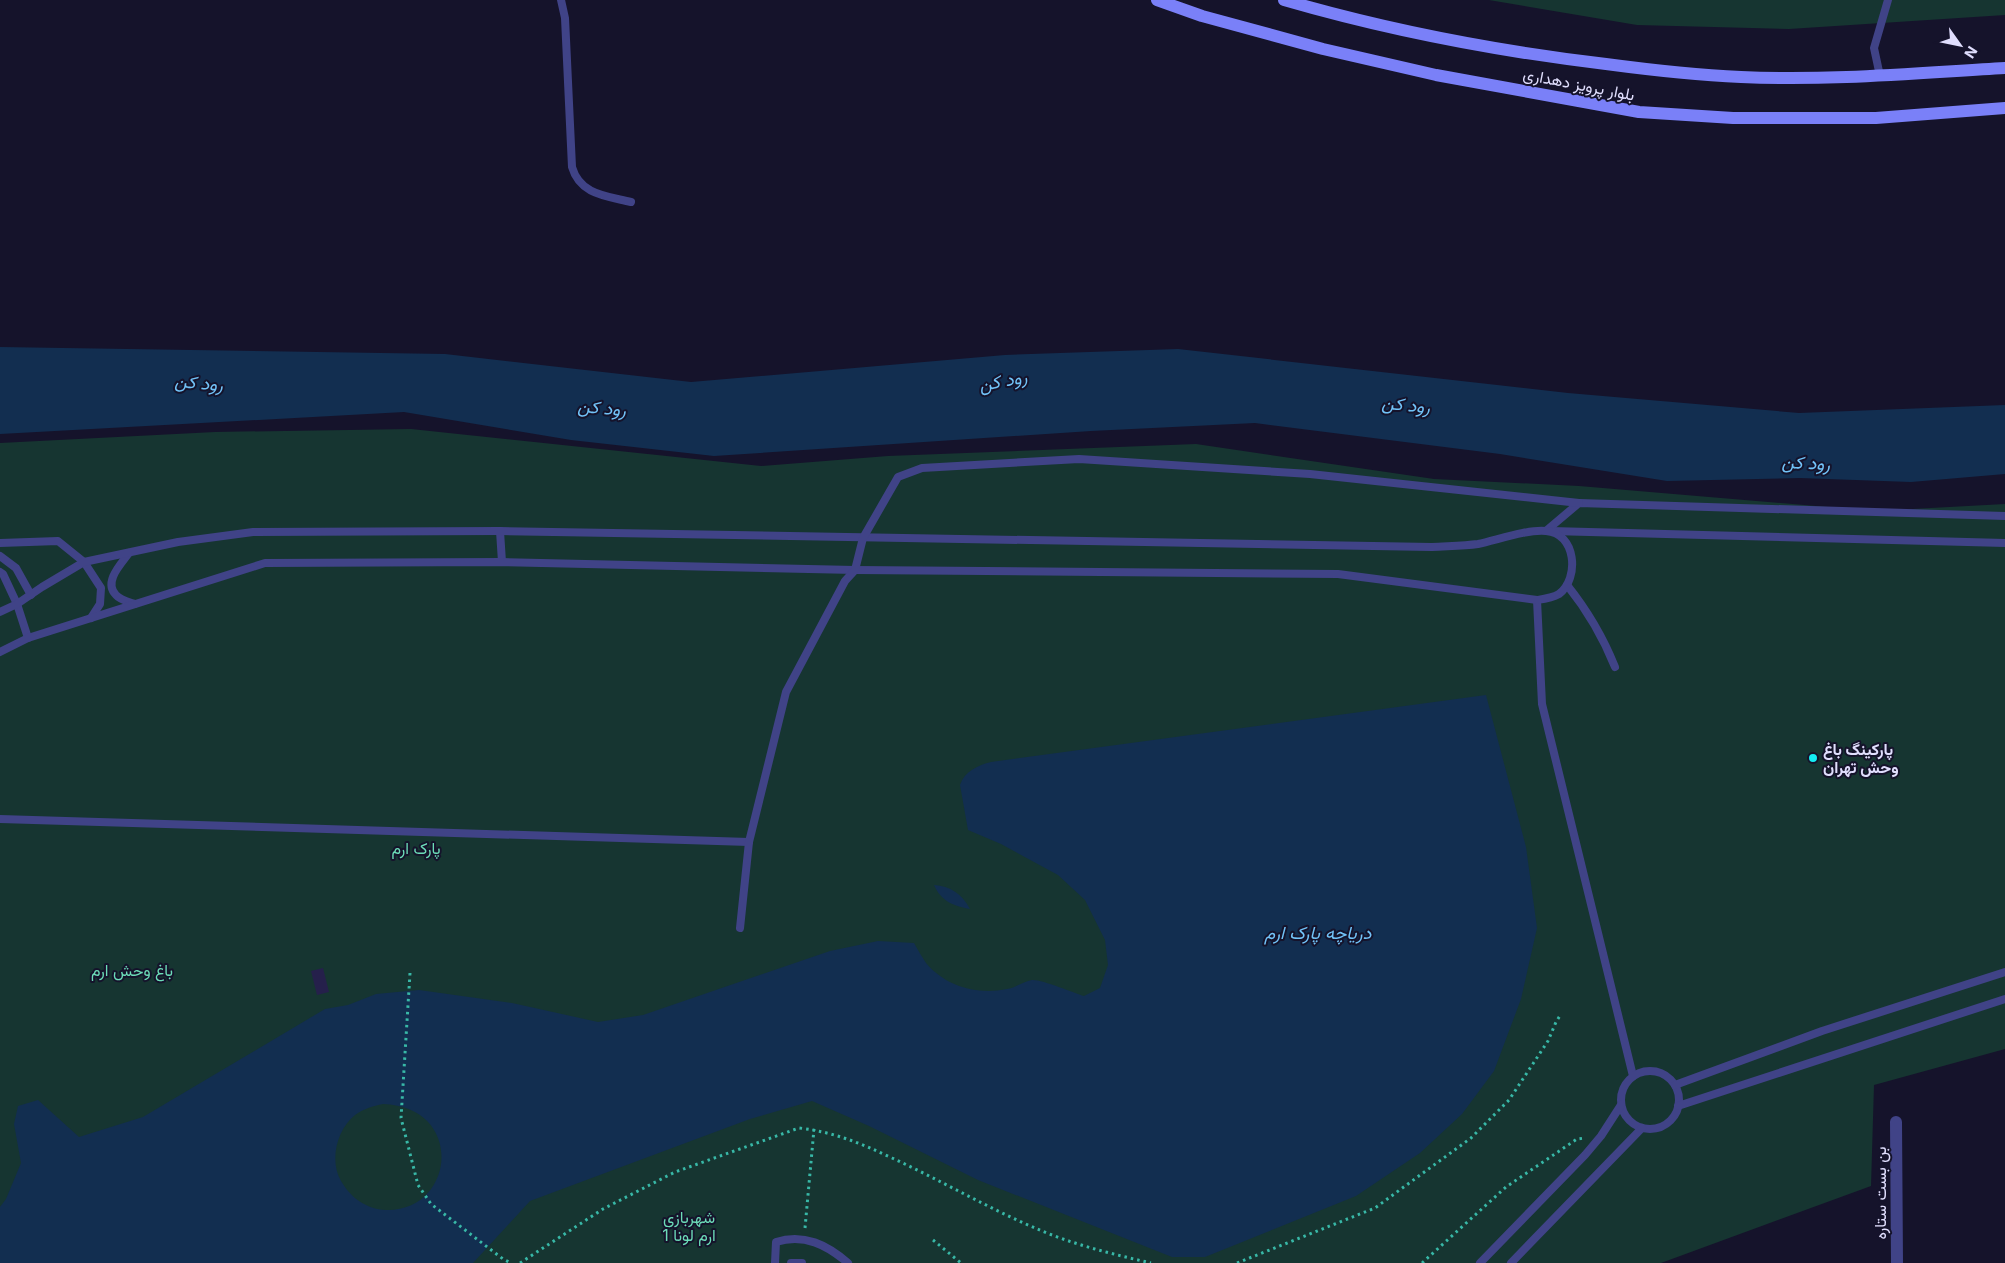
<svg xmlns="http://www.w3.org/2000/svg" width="2005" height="1263" font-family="Inter,Vazirmatn,sans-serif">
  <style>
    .green { fill: #163531 }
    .water { fill: #122e50; fill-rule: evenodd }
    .building { fill: #25204b }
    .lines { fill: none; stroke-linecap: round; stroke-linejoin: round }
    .path { stroke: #38b8a7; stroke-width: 3; stroke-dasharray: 2.5 4; stroke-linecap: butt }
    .service { stroke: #404387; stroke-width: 8 }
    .minor { stroke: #404387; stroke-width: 12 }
    .secondary { stroke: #7a80f8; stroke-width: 12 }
    .poi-dot { fill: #14edf3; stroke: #15132b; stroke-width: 2 }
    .labels { text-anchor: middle; stroke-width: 4; stroke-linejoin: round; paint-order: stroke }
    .street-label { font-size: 16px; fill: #e0defd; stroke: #15132b }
    .poi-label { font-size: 16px; font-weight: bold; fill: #e0defd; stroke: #15132b; text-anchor: start }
    .park-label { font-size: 16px; fill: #6cdcb8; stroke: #15132b }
    .water-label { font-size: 18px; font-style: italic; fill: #72c3f8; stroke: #15132b }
  </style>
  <rect width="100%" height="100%" fill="#15132b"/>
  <!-- green -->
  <g class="green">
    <polygon points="1489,0 2005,0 2005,15 1789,29 1637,25"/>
    <polygon points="411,429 761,466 888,456 1196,444 1434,479 1579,486 1875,511 2005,504 2005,1049 1874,1085 1871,1186 1661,1263 0,1263 0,443 215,432"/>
  </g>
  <!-- water -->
  <g class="water">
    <polygon points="0,347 445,354 691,382 1005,355 1178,349 1568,393 1799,413 2005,405 2005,474 1911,482 1800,478 1667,481 1500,454 1255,423 1091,431 714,456 571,440 404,412 0,434"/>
    <path d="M1486,695L1526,847L1537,928L1521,999L1494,1071L1462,1114L1420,1153L1356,1196L1205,1257H1172L978,1180L869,1126L812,1101L750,1119L530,1201L473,1263H0V1207L6,1199L21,1163L14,1124L18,1106L38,1100L79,1137L143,1117L325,1009L348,1005L376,994L419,990L512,1003L598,1022L643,1015L830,951L878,941L914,943C918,950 922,957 926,963C946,987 978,995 1007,989C1015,988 1024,981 1032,980C1041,979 1074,993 1084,996L1100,988L1108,965L1105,940L1085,900L1058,875L1001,844L968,830L960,785C964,772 978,765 991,762ZM383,1104C466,1107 455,1212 386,1210C366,1209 351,1198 341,1181C329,1161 337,1129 355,1115C363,1109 373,1106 383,1104Z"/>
    <path d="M934,885C950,886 962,894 970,909C953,906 941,901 934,885Z"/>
  </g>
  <!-- building -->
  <polygon class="building" points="323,968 329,992 317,995 311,971"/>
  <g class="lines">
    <!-- path -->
    <g class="path">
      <polyline points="410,973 401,1118 418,1185 431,1204 503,1259 511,1263"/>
      <polyline points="805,1228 814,1129"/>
      <polyline points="933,1240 961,1263"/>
      <path d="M520,1263L603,1209L675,1172L799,1128C834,1132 860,1143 892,1158C940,1180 986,1207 1035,1228C1071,1244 1112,1254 1151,1263"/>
      <polyline points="1237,1263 1375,1208 1471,1138 1509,1100 1548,1041 1556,1022 1561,1014"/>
      <polyline points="1422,1263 1506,1187 1577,1139 1585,1138"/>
    </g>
    <!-- service -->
    <g class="service">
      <path d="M561,0L565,18L572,167C580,195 607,196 631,202"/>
      <polyline points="1880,76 1874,48 1888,0"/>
      <polyline points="1547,530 1579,503 2005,516"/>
      <polyline points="500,531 502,562"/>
      <polyline points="1551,531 2005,543"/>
      <polyline points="0,543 58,541 84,562 101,588 100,604 91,618"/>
      <path d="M129,553C121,564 103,582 116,595C120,600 129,602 135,604"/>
      <polyline points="0,556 16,568 31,595"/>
      <polyline points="0,572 3,574 17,604 28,638"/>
      <path d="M1567,585C1587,610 1603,637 1615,667"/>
      <polyline points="1537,600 1542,704 1633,1076"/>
      <path d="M0,612L17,604L42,587L84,562L178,542L253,532L500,531L1432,547C1447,546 1463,546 1478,544C1497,540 1528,529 1546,531C1576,533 1580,578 1559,594C1552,598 1544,599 1537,600L1338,574L855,570L502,562L265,563L28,638L0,652"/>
      <polyline points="0,819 749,842"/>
      <polyline points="740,928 749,842 786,692 845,581 855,570 863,538 898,477 922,468 1079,459 1310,474 1579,503"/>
      <circle cx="1650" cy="1100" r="29"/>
      <polyline points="1675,1085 1822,1031 2005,972"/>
      <polyline points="1678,1106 2005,999"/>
      <path d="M775,1263L776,1242C804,1233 827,1245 848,1263"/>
      <polyline points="791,1263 802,1263"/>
      <polyline points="1480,1263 1585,1155 1601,1136 1621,1105"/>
      <polyline points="1511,1263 1642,1128"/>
    </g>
    <!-- minor -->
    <polyline class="minor" points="1896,1122 1897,1263"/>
    <!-- secondary -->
    <g class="secondary">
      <polyline points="1157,0 1202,16 1323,49 1436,75 1639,112 1733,118 1876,118 2005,108"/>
      <path d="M1284,0C1391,31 1496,51 1606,64C1651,70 1696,75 1741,77C1829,81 1917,73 2005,68"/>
    </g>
  </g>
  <!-- markers -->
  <circle class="poi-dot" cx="1813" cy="758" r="5"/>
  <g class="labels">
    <!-- street labels -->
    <g class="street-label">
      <text transform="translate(1579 84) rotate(11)" y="6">بلوار پرویز دهداری</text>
      <text transform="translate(1880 1193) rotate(-90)" y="6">بن بست ستاره</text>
    </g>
    <!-- poi labels -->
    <g class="poi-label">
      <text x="1823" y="755">پارکینگ باغ<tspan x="1823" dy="18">وحش تهران</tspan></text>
    </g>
    <!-- park labels -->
    <g class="park-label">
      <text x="416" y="854">پارک ارم</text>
      <text x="132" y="976">باغ وحش ارم</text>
      <text x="689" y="1223">شهربازی<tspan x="689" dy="18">ارم لونا 1</tspan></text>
    </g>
    <!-- water labels -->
    <g class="water-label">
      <text transform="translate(1003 381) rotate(-11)" y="6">رود کن</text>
      <text transform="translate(199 383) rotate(5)" y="6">رود کن</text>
      <text transform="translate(1406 405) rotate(6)" y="6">رود کن</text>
      <text transform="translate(602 408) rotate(5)" y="6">رود کن</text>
      <text transform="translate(1806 463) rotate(3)" y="6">رود کن</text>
      <text x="1318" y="939">دریاچه پارک ارم</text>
    </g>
  </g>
  <!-- north arrow -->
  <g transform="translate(1960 45) rotate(123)" stroke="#15132b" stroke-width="4" paint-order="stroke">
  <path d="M0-4L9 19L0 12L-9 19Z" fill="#e0defd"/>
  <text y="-8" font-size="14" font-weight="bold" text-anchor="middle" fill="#e0defd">N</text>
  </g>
</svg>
